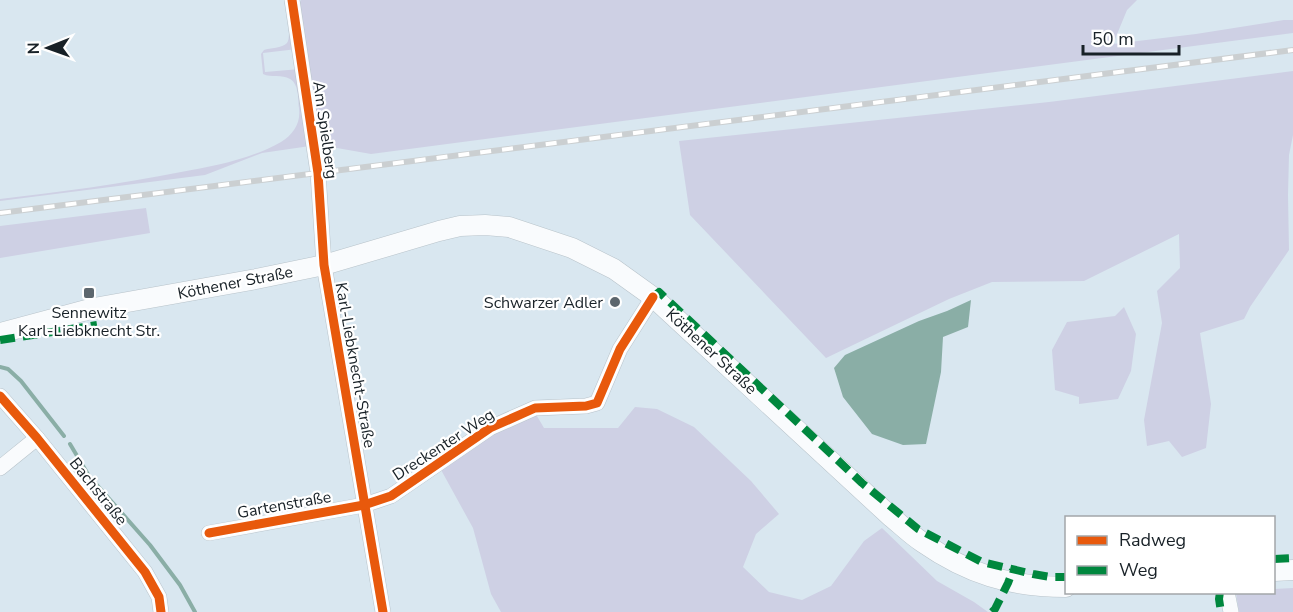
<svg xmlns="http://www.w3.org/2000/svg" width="1293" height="612" font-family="'Nunito Sans',sans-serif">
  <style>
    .green { fill: #ced0e4 }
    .water { fill: #8aaea6 }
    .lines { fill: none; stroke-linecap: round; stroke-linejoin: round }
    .stream { stroke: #8aaea6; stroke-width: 4 }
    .street-casing { stroke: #b8c3ca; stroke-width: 16 }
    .secondary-casing { stroke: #b8c3ca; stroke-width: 21 }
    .street { stroke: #f9fbfd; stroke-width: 15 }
    .secondary { stroke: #f9fbfd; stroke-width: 20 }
    .rail-casing { stroke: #cbcfd1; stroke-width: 6 }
    .rail { stroke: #fff; stroke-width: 4; stroke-dasharray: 11; stroke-linecap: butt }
    .quiet { stroke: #00873e; stroke-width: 8; stroke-dasharray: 15 8; stroke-linecap: butt }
    .cycleway-casing { stroke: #fff; stroke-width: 13 }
    .cycleway { stroke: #e8590c; stroke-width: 9 }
    .poi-dot { fill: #5c666d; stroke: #fff; stroke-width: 2 }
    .labels { text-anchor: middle; stroke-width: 4.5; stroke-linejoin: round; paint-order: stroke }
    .street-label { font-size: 16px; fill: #182127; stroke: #fff }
    .poi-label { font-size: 16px; fill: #182127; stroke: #fff; text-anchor: end }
  </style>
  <rect width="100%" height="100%" fill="#d9e7f0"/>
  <!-- green -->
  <g class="green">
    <path d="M284,0H289L297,49L263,53L265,72L300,69L310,146L262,153L205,175L0,201V199C60,192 121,184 181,172C215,166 251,159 281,142C294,134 301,122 299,108C298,99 299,84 290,79C282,74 271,78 263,74L261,54L264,50C270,48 282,48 287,43C292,36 286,9 284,0Z"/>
    <polygon points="301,0 1137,0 1127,10 1113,44 1196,34 1284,20 1293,20 1293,33 371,154 320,145 298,6"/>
    <polygon points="1293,71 1293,135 1289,155 1288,195 1289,250 1250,307 1244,319 1200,333 1211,404 1206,448 1182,457 1169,441 1147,446 1144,420 1162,323 1157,291 1180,268 1179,234 1084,281 992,282 949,299 826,358 690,215 679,141 1049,102"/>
    <polygon points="146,208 150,233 0,258 0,226"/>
    <polygon points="1124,307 1136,334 1131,371 1118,399 1079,404 1079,397 1055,390 1052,350 1067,322 1115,316"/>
    <polygon points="635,407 657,409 694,427 751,481 779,514 756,534 743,567 769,592 802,600 831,586 864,541 882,528 937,581 974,602 988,612 501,612 491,594 473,528 440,468 488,434 534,411 544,428 618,428"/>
    <polygon points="1293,588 1293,612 1239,612 1236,593 1274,592 1274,589"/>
  </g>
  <!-- water -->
  <polygon class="water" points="971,300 968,327 943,337 941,372 926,444 903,445 872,434 843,397 834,368 845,355 919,321 947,311"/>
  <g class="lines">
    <!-- stream -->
    <g class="stream">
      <polyline points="0,367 8,369 21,381 64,436"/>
      <polyline points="70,444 89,476 150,545 180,585 195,612"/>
    </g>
    <!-- street casing -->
    <g class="street-casing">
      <g id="street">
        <polyline points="292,0 318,173 324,265 383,612"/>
        <polyline points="0,396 37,438 145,572 159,597 161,612"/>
        <polyline points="0,468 37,438"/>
        <polyline points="209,533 364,505 391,496 490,428 535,408 586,406 597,403 620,349 653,297"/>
        <polyline points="1227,592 1231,612"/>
      </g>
    </g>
    <!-- secondary casing -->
    <g class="secondary-casing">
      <g id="secondary">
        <path d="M0,333L94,308L256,279L324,265L439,231L460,226L485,225L509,227L572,248L614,269L653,297L889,515C900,524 910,534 922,542C968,574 1010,587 1066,587"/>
        <polyline points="1274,571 1293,570"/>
      </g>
    </g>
    <!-- street -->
    <use href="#street" class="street"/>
    <!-- secondary -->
    <use href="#secondary" class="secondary"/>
    <!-- rail casing -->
    <g class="rail-casing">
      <polyline id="rail" points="0,213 1293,50"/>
    </g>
    <!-- rail -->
    <use href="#rail" class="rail"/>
    <!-- quiet -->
    <g class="quiet">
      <polyline points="653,297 659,292 862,483 918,529 982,562 1033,574 1050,577 1066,577"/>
      <polyline points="0,340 97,325"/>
      <polyline points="1274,559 1293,558"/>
      <polyline points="1220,592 1219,599 1221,612"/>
      <polyline points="992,612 995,609 1008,583 1013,570"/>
    </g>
    <!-- cycleway casing -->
    <g class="cycleway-casing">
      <g id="cycleway">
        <polyline points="292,0 318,173 324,265 383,612"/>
        <polyline points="0,396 37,438 145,572 159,597 161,612"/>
        <polyline points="209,533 364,505 391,496 490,428 535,408 586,406 597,403 620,349 653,297"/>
      </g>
    </g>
    <!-- cycleway -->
    <use href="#cycleway" class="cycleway"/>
  </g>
  <!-- markers -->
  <g class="poi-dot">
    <rect x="83" y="287" width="12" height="12" rx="3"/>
    <circle cx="615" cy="302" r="6"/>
  </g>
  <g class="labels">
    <!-- street labels -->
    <g class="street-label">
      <text transform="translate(326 130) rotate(82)" y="6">Am Spielberg</text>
      <text transform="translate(235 282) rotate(-11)" y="6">Köthener Straße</text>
      <text transform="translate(712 351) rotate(43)" y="6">Köthener Straße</text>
      <text transform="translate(356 365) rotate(80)" y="6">Karl-Liebknecht-Straße</text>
      <text transform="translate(443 444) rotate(-33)" y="6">Dreckenter Weg</text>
      <text transform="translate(99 491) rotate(51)" y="6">Bachstraße</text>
      <text transform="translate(284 504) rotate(-10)" y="6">Gartenstraße</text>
    </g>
    <!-- poi labels -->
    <g class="poi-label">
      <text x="603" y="308">Schwarzer Adler</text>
      <text x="89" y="318" text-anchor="middle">Sennewitz<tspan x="89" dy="18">Karl-Liebknecht Str.</tspan></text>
    </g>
  </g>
  <!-- legend -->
  <rect x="1065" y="516" width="210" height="78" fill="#ffffff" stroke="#a3a6a9" stroke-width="1.5"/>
  <rect x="1077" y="536" width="30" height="9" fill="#e8590c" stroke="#a3a6a9" stroke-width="1.5"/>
  <text x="1119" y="546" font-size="18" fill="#182127">Radweg</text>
  <rect x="1077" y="566" width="30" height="9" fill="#00873e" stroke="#a3a6a9" stroke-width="1.5"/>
  <text x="1119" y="576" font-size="18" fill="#182127">Weg</text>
  <!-- north arrow -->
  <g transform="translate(48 48) rotate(269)" stroke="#ffffff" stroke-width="4.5" paint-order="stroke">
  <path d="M0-4.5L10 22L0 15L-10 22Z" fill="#182127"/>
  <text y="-9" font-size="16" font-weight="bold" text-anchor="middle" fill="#182127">N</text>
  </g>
  <!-- scale -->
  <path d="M1083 45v9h96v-9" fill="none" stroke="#182127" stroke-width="3"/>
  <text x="1092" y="45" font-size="18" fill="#182127" stroke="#ffffff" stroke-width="4.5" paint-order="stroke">50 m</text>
</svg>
